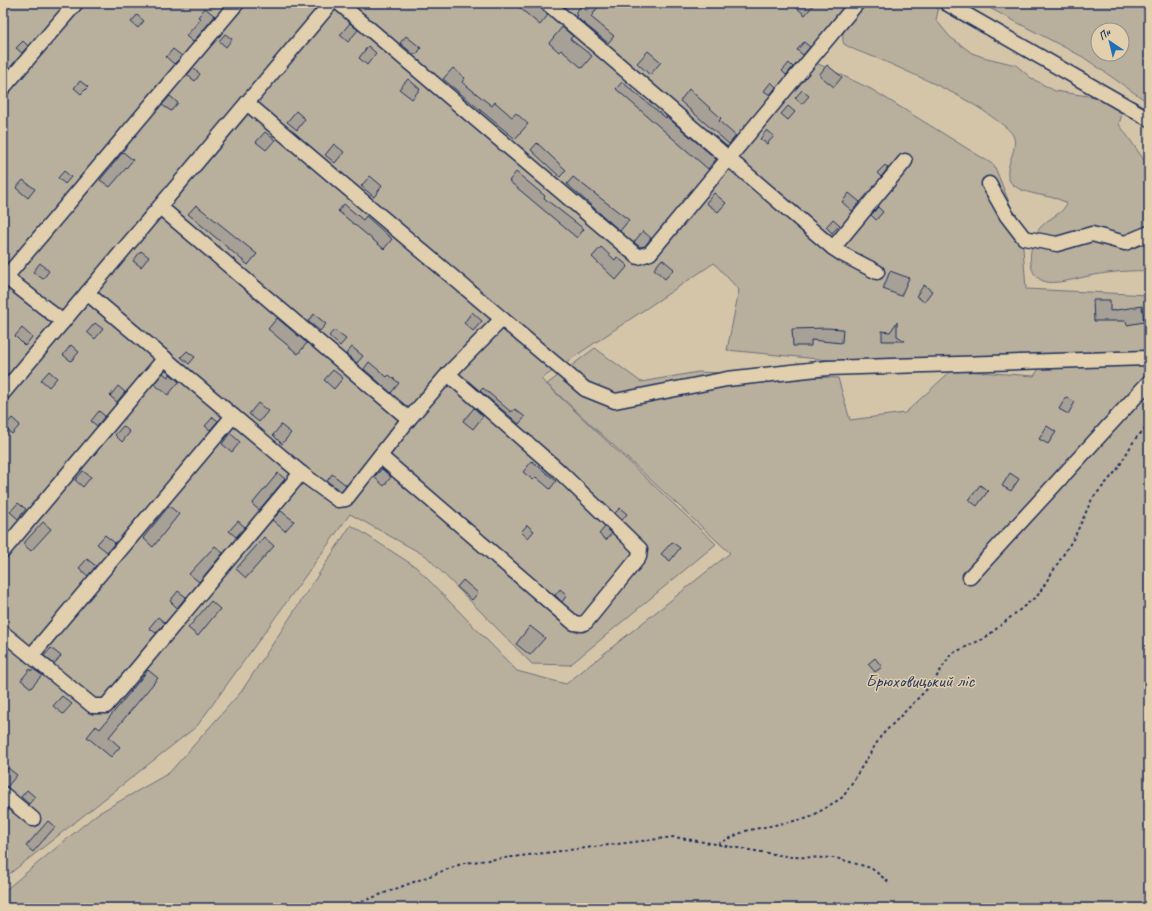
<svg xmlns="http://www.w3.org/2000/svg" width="1152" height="911" font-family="Caveat,sans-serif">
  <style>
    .green { fill: #b9af9d; stroke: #6a6f7e; fill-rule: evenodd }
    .building { fill: #a6a096; stroke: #1b2f5e }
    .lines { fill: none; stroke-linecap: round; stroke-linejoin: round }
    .minor-casing { stroke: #1b2f5e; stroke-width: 17 }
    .path { stroke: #1b2f5e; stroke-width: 2; stroke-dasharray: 3 3; stroke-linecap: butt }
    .minor { stroke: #e1cfad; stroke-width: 14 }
    .labels { text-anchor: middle; stroke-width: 3; stroke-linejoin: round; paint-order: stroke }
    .park-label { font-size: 19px; fill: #2b3c64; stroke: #e1cfad }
  </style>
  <rect width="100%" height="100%" fill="#d5c5a8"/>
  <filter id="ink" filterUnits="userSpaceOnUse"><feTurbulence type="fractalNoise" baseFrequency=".025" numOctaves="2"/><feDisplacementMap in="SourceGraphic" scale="8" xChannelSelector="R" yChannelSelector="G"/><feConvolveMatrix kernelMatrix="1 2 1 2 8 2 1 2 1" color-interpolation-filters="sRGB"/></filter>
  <g filter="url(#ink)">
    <!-- green -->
    <g class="green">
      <polygon points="3,3 851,3 812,61 871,89 994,165 1022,234 1026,289 1149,295 1149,908 3,908 3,892 97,814 169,773 241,692 351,525 416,567 517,671 566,684 730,553 547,384 595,348 641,382 698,372 838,378 850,420 905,413 952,370 1034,376 1048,356 869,364 727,350 739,290 714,263 541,379 716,544 570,665 532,664 426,556 350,514 197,726 3,879"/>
      <path d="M861,3H936L938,11L936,20L950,37L972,53L983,57L1016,65L1031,78L1055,91L1101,98L1121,110L1122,114L1119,124L1149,167V271C1131,270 1112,272 1094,275C1081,277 1054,286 1043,281C1026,274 1029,248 1036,234C1044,218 1060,217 1066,205L1065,202C1049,194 1027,196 1013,185C999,172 1018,153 1014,138C1012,130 1001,124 995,119C962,94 921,78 884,61C871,55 856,52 844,44C838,31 854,14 861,3Z"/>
      <path d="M980,3H1149V103L1083,57ZM1098,30H1122V54H1098Z"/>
    </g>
    <!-- building -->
    <g class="building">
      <polygon points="514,3 535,3 548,15 540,25"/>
      <polygon points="596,3 600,4 591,17 614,36 608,43 576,17 578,16 575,13 581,6 586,10"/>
      <polygon points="791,3 815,3 805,15"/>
      <polygon points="205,8 215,16 193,42 186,36 201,19 198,17"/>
      <polygon points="137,15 144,21 138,28 131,22"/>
      <polygon points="350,23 358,30 348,42 340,35"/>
      <polygon points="562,27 573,36 570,39 592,56 582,68 561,50 559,52 549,43"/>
      <polygon points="225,34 232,39 226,47 219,41"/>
      <polygon points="406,36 421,48 417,54 413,54 400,43"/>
      <polygon points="23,41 28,46 22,53 16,48"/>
      <polygon points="804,42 810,47 803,55 797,50"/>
      <polygon points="368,46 376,53 367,65 359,58"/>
      <polygon points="173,49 182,56 174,64 166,57"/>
      <polygon points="648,51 661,62 650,75 637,63"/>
      <polygon points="789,63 793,67 786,75 782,71"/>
      <polygon points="827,65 842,77 834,87 819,75"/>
      <polygon points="193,68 200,74 195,81 187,75"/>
      <polygon points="453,68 465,78 462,82 492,106 495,102 512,117 516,113 528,124 515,139 443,79"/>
      <polygon points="408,79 420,89 412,99 399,89"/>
      <polygon points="80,81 88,87 81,94 74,88"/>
      <polygon points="622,82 666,118 667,117 716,159 708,169 616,89"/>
      <polygon points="771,82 776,87 770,95 764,91"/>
      <polygon points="689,89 721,118 719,121 736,136 729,144 680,101"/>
      <polygon points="802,90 809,96 802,104 795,98"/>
      <polygon points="170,96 178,103 171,111 162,105"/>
      <polygon points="788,106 795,112 788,120 781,114"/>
      <polygon points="296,111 305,119 297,130 287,122"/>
      <polygon points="767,130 774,136 767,144 760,139"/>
      <polygon points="265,132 275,140 266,150 256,142"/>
      <polygon points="537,143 566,170 560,177 531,150"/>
      <polygon points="334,144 344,152 335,163 325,155"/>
      <polygon points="123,152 133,160 110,187 100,180"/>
      <polygon points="885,165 888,168 881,177 877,173"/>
      <polygon points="64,171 71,177 65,184 58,178"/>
      <polygon points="516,172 545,196 544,198 584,229 577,238 509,181"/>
      <polygon points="370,176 382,186 374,197 361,186"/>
      <polygon points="573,177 629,220 620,231 567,184"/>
      <polygon points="23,180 35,189 28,198 16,188"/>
      <polygon points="714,193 726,203 718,212 706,203"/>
      <polygon points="849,193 860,202 852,211 842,202"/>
      <polygon points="344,204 363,220 366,216 392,239 384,249 338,211"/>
      <polygon points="196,205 257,254 248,265 188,214"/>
      <polygon points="878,207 883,212 876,220 871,215"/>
      <polygon points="833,219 840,225 832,233 826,227"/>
      <polygon points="643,231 651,238 645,246 640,247 634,242"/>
      <polygon points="601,247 615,260 617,257 628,266 616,280 592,257"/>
      <polygon points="141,251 149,257 141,267 133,261"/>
      <polygon points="662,259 674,269 665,279 654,269"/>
      <polygon points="40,263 49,271 43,279 33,272"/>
      <polygon points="890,271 909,278 901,296 883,289"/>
      <polygon points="924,285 932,291 924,302 916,296"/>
      <polygon points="1093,300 1110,300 1110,311 1142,306 1144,322 1127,325 1126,321 1094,321"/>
      <polygon points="472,312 482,321 473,331 464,323"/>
      <polygon points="314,314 326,324 320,331 308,321"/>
      <polygon points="277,318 307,343 298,354 268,329"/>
      <polygon points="897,322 897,336 905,341 882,341 882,331 890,332"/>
      <polygon points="95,323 103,329 95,339 87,332"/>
      <polygon points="22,328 32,337 25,346 15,336"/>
      <polygon points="827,328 843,329 842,343 811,340 811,346 793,346 792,329"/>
      <polygon points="334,330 346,339 340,346 329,336"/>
      <polygon points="71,345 79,352 71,361 63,355"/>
      <polygon points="352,347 363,356 357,363 346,354"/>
      <polygon points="187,351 195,357 189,364 181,357"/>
      <polygon points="369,362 387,377 389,375 399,383 391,393 364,369"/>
      <polygon points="333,370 343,378 334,389 324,380"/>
      <polygon points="49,371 57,378 49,387 41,380"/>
      <polygon points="163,373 168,377 170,374 179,382 168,395 154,384"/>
      <polygon points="118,386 125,392 117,402 110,396"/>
      <polygon points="483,388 511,412 515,409 525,417 519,424 480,391"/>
      <polygon points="1066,397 1075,402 1068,414 1059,409"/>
      <polygon points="258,403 268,411 259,422 249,414"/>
      <polygon points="474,408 483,416 473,429 463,421"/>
      <polygon points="99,411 105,416 97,426 91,421"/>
      <polygon points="213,417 218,421 210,430 205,426"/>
      <polygon points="12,418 20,425 12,434 4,427"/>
      <polygon points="281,425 291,433 282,444 273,435"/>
      <polygon points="123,426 130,432 122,442 115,435"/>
      <polygon points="1047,426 1056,432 1048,444 1039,439"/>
      <polygon points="230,433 240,442 232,452 222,444"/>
      <polygon points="532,461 556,481 550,489 536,477 533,480 523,472"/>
      <polygon points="382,469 391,477 384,486 374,477"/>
      <polygon points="83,471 91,477 83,487 75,480"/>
      <polygon points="278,473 285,479 259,510 252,504"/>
      <polygon points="1010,473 1019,479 1011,491 1002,486"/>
      <polygon points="332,474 346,485 341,491 327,481"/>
      <polygon points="980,485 988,491 977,506 969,500"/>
      <polygon points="18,503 26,509 18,519 10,512"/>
      <polygon points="169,506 179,514 153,547 143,538"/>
      <polygon points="620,508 627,514 622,520 615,513"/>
      <polygon points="281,511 294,521 285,531 272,520"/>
      <polygon points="238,521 245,527 236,537 229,531"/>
      <polygon points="43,522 51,529 31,551 23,544"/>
      <polygon points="527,525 534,531 528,538 521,532"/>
      <polygon points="605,527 612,533 606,540 599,534"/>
      <polygon points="105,535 115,543 107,552 97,544"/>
      <polygon points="264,537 274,546 246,578 236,569"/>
      <polygon points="672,542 680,548 670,561 661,554"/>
      <polygon points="215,546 223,553 199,582 189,574"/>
      <polygon points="87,559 96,566 88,576 79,568"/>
      <polygon points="463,580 478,593 472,600 457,587"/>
      <polygon points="560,589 567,595 562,602 555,595"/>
      <polygon points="178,591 186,597 177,608 170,601"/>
      <polygon points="211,601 220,609 198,636 188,628"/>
      <polygon points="158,617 165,623 156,633 149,628"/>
      <polygon points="530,626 545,638 530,655 516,644"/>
      <polygon points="51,648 61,656 54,664 44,656"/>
      <polygon points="875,658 882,667 875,672 868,664"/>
      <polygon points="30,669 31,671 33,669 42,675 31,688 21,680"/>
      <polygon points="148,670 158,678 109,737 120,747 111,757 87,737 96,726 100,729"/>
      <polygon points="62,696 72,704 63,714 53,706"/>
      <polygon points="8,768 17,775 7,787 3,786 3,774"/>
      <polygon points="27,790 35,797 29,804 21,797"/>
      <polygon points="48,821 55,827 33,852 26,846"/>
    </g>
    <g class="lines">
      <!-- minor casing -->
      <g class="minor-casing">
        <g id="minor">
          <polyline points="339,3 638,257 650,253 857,3"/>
          <polyline points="547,3 833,248 905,161"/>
          <polyline points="946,3 1149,119"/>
          <polyline points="3,88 76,3"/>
          <polyline points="247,103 585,389 615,401 727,379 827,368 1148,358"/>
          <polyline points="989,184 1007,216 1024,238 1057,244 1092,234 1125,243 1149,233"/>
          <polyline points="160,207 409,419 448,374 501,320"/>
          <polyline points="833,248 842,254 877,272"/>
          <polyline points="3,275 63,322"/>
          <polyline points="6,277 237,3"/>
          <polyline points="87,293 301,473 338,500 346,499 409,419"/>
          <polyline points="3,393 331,3"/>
          <polyline points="380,456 574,623 582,624 586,622 639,557 640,549 558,470 448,374"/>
          <polyline points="3,551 165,358"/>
          <polyline points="970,577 1149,382"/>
          <polyline points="3,633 93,706 106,706 301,473"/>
          <polyline points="31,656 233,416"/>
          <polyline points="3,794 33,819"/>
        </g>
      </g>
      <!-- path -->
      <g class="path">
        <polyline points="718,844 745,831 809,818 843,797 881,736 932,684 951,654 985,638 1038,595 1075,536 1092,499 1117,470 1135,439 1149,425"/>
        <polyline points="345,908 464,863 674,837 791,857 836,858 871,868 890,883"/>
      </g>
      <!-- minor -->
      <use href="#minor" class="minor"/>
    </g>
  </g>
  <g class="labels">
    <!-- park labels -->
    <g class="park-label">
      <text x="920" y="687">Брюховицький ліс</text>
    </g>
  </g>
  <!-- margin -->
  <rect width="1152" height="911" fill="none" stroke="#e1cfad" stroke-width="16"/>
  <rect x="8" y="8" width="1136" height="895" fill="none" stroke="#1b2f5e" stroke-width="1.5" filter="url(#ink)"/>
  <!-- north arrow -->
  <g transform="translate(1110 42) rotate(325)"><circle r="19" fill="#e1cfad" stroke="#928f8d"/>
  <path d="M0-3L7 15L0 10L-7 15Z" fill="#1f6fb2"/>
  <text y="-6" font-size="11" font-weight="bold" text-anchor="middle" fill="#1b2f5e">Пн</text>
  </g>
</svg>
